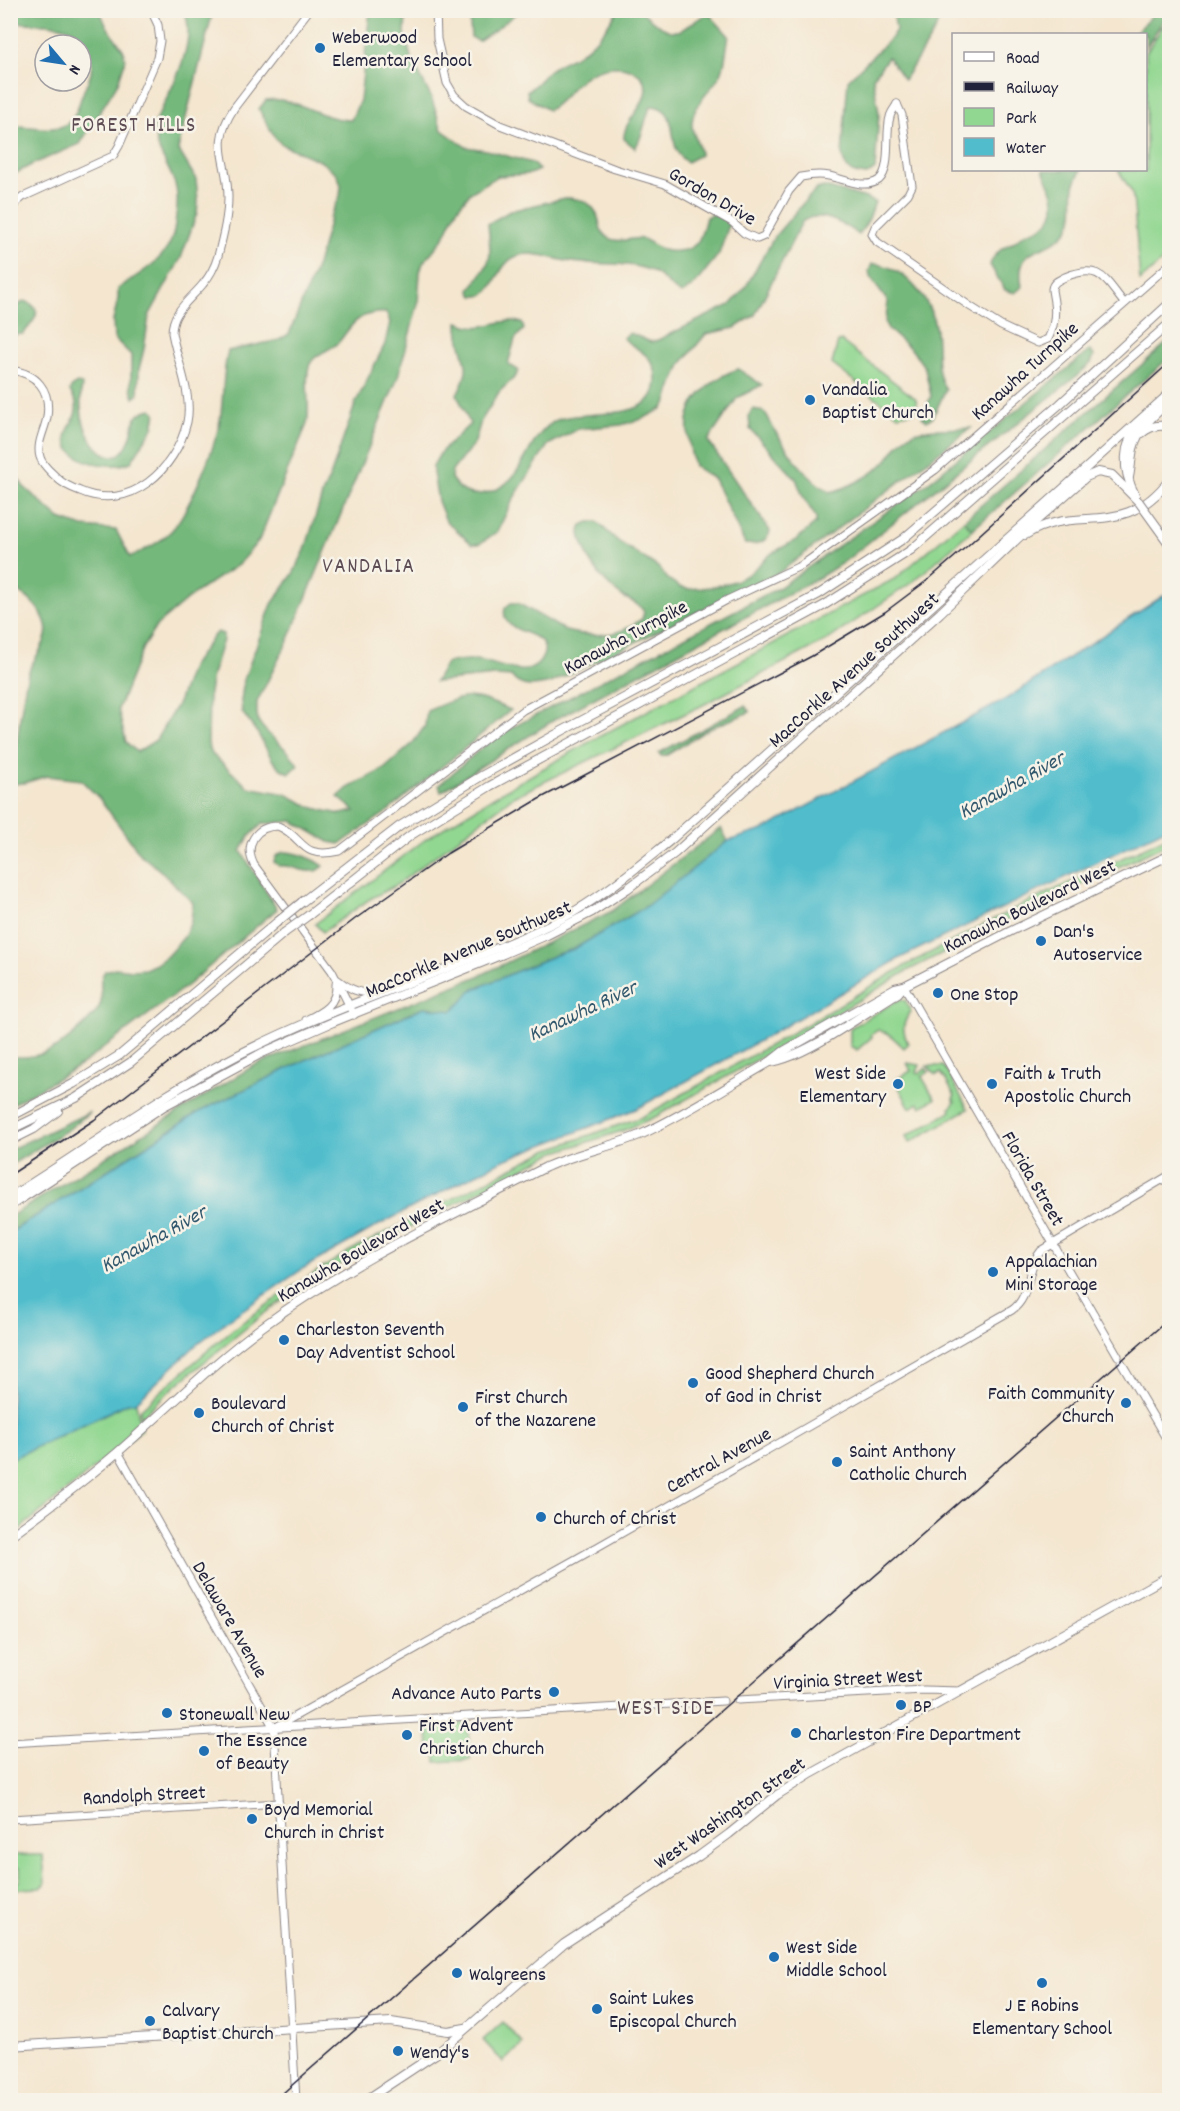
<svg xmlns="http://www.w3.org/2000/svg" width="1180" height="2111" font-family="Dekko,sans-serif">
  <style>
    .green { fill: #92d791; stroke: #5a7c66; stroke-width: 1.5 }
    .forest { fill: #75b87b; stroke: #4c6d5b; stroke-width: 1.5 }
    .water { fill: #51bdcc; stroke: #3a7084; stroke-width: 1.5 }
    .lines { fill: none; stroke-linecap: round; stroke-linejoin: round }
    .secondary-casing { stroke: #8b8485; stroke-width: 9 }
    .primary-casing { stroke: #8b8485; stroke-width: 10 }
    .highway-casing { stroke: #8b8485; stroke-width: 10 }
    .secondary { stroke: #fff; stroke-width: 7 }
    .primary { stroke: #fff; stroke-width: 8 }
    .highway { stroke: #fff; stroke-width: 8 }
    .rail { stroke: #22223b; stroke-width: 1.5 }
    .primary-bridge-casing { stroke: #8b8485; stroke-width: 10; stroke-linecap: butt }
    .highway-bridge-casing { stroke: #8b8485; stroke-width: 10; stroke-linecap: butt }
    .primary-bridge { stroke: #fff; stroke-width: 8 }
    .highway-bridge { stroke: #fff; stroke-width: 8 }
    .poi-dot { fill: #1f6fb2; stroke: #f7f3e8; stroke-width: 2 }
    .labels { text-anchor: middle; stroke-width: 5; stroke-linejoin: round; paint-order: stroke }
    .poi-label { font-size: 20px; fill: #22223b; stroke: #f7f3e8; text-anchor: start }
    .street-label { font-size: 20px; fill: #22223b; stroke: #f7f3e8 }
    .neighbourhood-label { font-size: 21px; letter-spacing: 1.5px; fill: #5d4c54; stroke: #f7f3e8 }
    .water-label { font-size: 21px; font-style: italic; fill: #32586e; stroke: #f7f3e8 }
    .quarter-label { font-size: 22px; letter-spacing: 1.5px; fill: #5d4c54; stroke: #f7f3e8 }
  </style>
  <rect width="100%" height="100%" fill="#f7f3e8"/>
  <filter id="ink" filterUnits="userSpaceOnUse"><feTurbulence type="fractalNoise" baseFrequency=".0167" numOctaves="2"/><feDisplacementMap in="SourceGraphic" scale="12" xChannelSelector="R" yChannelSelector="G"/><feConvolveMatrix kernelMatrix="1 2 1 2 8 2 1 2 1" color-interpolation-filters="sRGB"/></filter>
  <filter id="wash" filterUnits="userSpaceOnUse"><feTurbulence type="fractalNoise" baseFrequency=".008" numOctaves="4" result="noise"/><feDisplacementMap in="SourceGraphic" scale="24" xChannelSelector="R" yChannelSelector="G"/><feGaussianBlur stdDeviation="1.35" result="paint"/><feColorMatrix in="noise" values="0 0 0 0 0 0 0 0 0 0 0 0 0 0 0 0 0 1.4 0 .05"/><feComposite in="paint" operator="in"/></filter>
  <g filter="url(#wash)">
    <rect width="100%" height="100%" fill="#f4e6cf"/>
    <!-- green -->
    <g class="green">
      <polygon points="1169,17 1169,255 1140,281 1134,206 1132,192 1118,170 1146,170 1146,52"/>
      <polygon points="841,341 916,399 917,407 913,412 898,415 832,364 838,342"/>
      <polygon points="964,520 972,530 914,581 829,639 701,706 513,797 398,884 370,899 323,932 315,924 427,838 502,792 591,741 896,578"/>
      <polygon points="1169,836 1169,843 1017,915 907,971 814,1027 655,1117 622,1131 553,1153 356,1255 293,1293 262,1315 175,1386 141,1417 140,1410 170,1383 233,1329 294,1286 348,1252 547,1150 642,1117 806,1025 903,967 1016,908"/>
      <path d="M900,999L905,1000L911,1011C902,1024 902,1029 908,1044L904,1048L889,1034L878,1030L871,1035L872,1037L857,1050L850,1046V1028Z"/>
      <polygon points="907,1063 920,1065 917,1072 920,1073 925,1068 929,1072 922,1077 935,1099 921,1107 919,1103 910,1108 895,1080 911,1071"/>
      <path d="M927,1066H942L945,1068L968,1109L909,1143L906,1136L947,1114L951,1111L950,1108L955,1102L953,1098L955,1096C950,1088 947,1081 941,1073L936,1075Z"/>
      <polygon points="136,1402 141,1430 11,1536 11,1459 128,1403"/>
      <polygon points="468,1723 470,1760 436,1762 436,1755 429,1755 428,1726"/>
      <polygon points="11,1855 43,1855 45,1884 41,1888 15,1889 14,1887 17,1886 17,1881 20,1881 20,1868 12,1868"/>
      <polygon points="503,2022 523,2044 503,2062 483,2040"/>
    </g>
    <!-- forest -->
    <g class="forest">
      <path d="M11,10L100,11L106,25L124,51L125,62L118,83L80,144L33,164L11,176V161L13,151L11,145V126C25,125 54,132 65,125C77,118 78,105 83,93C85,86 90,80 91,72C94,60 85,38 74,31C54,20 31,26 11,21Z"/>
      <path d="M184,11H213L178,149L196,179L198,201L197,213L181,258L149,316L144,349L139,369L138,395L134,398L131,388V355L114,338L113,321L118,299V289C135,276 161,263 170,243C175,234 175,224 176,215C178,203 178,190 173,179C165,159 152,145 155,122C169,93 199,43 184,11Z"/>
      <path d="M370,11H406L405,34L411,58L431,97L442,130L466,147L486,150L532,163L539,170L530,174L498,176L470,193L457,209L444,237L423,263L420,272L418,304L398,377L289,639L257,702C257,709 256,716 259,722C267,737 288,746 298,765L290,773L281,769L273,761L258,734L242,712L241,701L244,679L272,604L293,574L305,550L323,492L331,474L356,402L385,344L390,322L386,313C377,312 366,314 359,319C349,325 345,336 337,344C328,351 312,355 309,367C304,385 311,405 307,424L259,540L238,565L195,593L157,625L143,647L118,709L126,742L137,752L156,740L178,703L191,667L214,635L218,632L223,634V640L212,675L209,693L208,744L212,754L248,787L286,794L311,807L326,811L341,814L355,811L338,797L348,788L384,769L412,744L425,726L427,711C468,693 469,693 511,710L387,812L340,844L329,842L293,821L262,824L249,837L241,851L277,909L189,984L81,1065L11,1105V1057C25,1057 38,1057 51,1050C63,1045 98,1016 101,1002C103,991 97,981 105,971L115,968L132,970L145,969L156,964L167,956L184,937L191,922L193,903L162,872L141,855L99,798L81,780L47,776L24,783L11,784V747H16C20,723 22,697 28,674C32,660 43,650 46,636C51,616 26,594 11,587V406L14,410L11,456L15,473L23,486L60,519L83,527L116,530L130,557C144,550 158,544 169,533C187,517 216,445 220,420C224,397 222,373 228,351L279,340L289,334L317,265L331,215L340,196L341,185L336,173L320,161L283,145L275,138L259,109L266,100C296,96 321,120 351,120L360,100Z"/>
      <polygon points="469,11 469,10 519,11 495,30 478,41 471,37"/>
      <path d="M617,11H641C651,19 669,38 683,29C693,22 697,19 709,14L729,36C726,48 726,63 721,74C712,90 693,104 692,123C691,133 700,144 700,155L687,162C663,149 684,108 651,106C644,119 644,136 635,148L624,139C623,120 645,109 646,89C646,81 641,75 634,71C614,61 589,70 575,85C566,94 559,105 548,110L528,98L527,91C538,85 542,76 551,69C560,62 571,59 580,53C596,43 608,26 617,11Z"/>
      <path d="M893,11H941L935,31L904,80L888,57L873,78L879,113L875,169L867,175C851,174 845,171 842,154L848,80L891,38L896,30Z"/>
      <polygon points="1156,11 1169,11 1169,12 1146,47 1146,34 1135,34"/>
      <path d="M1043,170H1081C1079,175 1075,181 1074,187C1072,202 1077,218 1066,232C1045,256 1014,242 1022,287L1015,293L1005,290L990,265C994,253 1001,249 1012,243C1016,241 1019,238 1023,235C1030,231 1038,230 1044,225C1063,211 1051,186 1043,170Z"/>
      <path d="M824,187L863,197L875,202L869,219L859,235C844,224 819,208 802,222L755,315L735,328L706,334L682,363L675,378L666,404L662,409L642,419L621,425L578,429L548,445L515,496L497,532L479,544H472L446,521L438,501L433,473V466L441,452L470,424L457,394C461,386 467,376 466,366C464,351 457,338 458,322C466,325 474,328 483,326C497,324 507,318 522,323L524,329L515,339L508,364L518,370L516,376L499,392L481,421L475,442L452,471L451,478C458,489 468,496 481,494C528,487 522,438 557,420C580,409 648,423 655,388C657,379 656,369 651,361C644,351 631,346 623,338L630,333L651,342L658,340L730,305L745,288L775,236L806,200L817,189Z"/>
      <path d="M565,198C582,198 595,203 599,221C600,225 600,231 604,234C616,247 631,236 643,239C650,241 656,248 663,250C668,252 672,251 677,251C700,250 701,236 706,217L712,214L726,219L729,225L719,254L695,284L682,294C670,289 663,275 649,270C625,261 597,265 572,262C555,260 534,250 517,256C495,264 496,300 473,296L470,290C492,258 492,265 488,224L510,211Z"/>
      <path d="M872,264C902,264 930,298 935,326C940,346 933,372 946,389L933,417L927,421L922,417L931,396L925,368L912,350L888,329L885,323L888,302L870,277L869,271Z"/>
      <path d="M25,301C47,310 32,323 23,334L11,335V309Z"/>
      <polygon points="1169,341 1169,358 972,530 964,520"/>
      <polygon points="1090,350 1094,356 1091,363 1079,374 844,562 820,577 554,720 441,792 439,785 494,737 780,587 929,482"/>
      <path d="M738,369L762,385L737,398L708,441L770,531C768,543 755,545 745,544L714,479L694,466C691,454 685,427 689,415C695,393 718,376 738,369Z"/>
      <path d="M77,383L82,384C80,397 80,414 85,427C92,447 115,473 129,441C133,434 132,425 136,418C140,412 146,410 152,409L156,413L153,428L131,462C113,470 68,464 66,439C66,427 79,416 76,403C75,399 72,395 70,391L72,386Z"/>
      <path d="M753,409C757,410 762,410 766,414C770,419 771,426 775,431C788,451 808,481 830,492C846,489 875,474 886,461C896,449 900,438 915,432C923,428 960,429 971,428L780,572L551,683C538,686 521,690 512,677L495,676L435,682L446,663C458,660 471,659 483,661C501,665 532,682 543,656C554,628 498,638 505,608L511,603H518L566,631C581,635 605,637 620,631C628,629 635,623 642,619L644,612C639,603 630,601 622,596C604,583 592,568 584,547C581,539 578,533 582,525L589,522H597L619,542L658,567L668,579L680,587L688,589L712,587L735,581L749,574L772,553L796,540L816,523V517L804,499L796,479L750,429L749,415Z"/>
      <polygon points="745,706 750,712 708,729 667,755 661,756 659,753"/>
      <polygon points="721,828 728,841 644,908 574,949 558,954 470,991 463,1001 452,1011 424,1007 299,1063 199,1112 11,1232 11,1216 253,1066 481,975 612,911"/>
      <path d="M283,852C297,852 313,858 324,866C311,879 295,864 279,866L274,862L276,856Z"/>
      <polygon points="90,1112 69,1129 11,1165 11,1149"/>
    </g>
    <!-- water -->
    <polygon class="water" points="1169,592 1169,827 900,958 768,1036 636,1109 501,1161 379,1225 304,1268 228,1320 195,1346 136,1402 128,1403 11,1459 11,1232 199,1112 299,1063 424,1007 452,1011 463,1001 470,991 558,954 574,949 644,908 728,841 763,830 1006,699"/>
  </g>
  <g filter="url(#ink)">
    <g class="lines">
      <!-- secondary casing -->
      <g class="secondary-casing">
        <g id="secondary">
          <path d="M436,10L437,39L447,83L454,95L466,106L500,125L615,169L665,184L732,222L744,233L757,239L764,236L789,191L801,177C811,175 819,174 829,176C844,179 865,190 879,180C892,169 885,133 890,117C891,112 895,108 897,104"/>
          <path d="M897,104L902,115L912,186L908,194L875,227L872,234L877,242L971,307L1001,326L1038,343L1048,339C1054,327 1056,316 1054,303C1054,299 1052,293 1052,289C1053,282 1059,280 1065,277C1100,263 1104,278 1124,303"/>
          <polyline points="10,208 23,197 113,156 119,146 157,58 160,41 158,25 151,10"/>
          <path d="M10,370C37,373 51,390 47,417C45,430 36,443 40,457C42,465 51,472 57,478C63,484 72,488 80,491C130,513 176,469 187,422C193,395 177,361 172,333C172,311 190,300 203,284C210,276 215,266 218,256C223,236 228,217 228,197C228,158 209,147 234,108L309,10"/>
          <path d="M338,980C371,1006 381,986 416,977"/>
          <polyline points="904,986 1118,1356"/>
          <path d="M354,1015L332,971L254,865C244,845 255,826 278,826C305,837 299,860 339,851L523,710L727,600L802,565L875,513L935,470L1170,264"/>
          <path d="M306,1020C322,1012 337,1005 336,984"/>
          <polyline points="1121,1362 1170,1445"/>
          <polyline points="118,1452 274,1728 296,2100"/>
          <polyline points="738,1700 924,1690 960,1691"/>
          <path d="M274,1728L585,1554L1012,1310C1032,1296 1025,1269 1041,1251L1170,1175"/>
          <polyline points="10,1743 723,1701"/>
          <polyline points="10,1819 279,1803"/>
        </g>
      </g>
      <!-- primary casing -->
      <g class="primary-casing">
        <g id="primary">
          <path d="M1142,433C1150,426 1159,424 1170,427"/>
          <path d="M1129,477C1131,468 1131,458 1133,449C1138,428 1154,415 1170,401"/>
          <path d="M1135,495C1122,470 1122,446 1139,423"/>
          <path d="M1025,535C1077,502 1122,542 1170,479"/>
          <path d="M770,1062C805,1058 865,1012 898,993L903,987"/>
          <path d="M10,1197C86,1150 158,1096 238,1055C342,1001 457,971 561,919C601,898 637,867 672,839L1170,393"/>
          <polyline points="10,1206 164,1106 262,1053 333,1022 503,954 547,935 592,912 627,889 675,853 940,613 1036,521 1086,477 1098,472 1112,475 1139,502"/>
          <path d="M10,1536C47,1509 83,1482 118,1452C166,1410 210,1365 262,1327C350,1262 449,1217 546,1167C577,1153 611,1147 642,1134C686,1114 728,1086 770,1062L784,1051L895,988L904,986L1011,931L1170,855"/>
          <polyline points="10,2046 391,2022 448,2031 465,2028"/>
          <polyline points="366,2100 440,2051 564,1944 699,1856 729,1834 777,1795 809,1775 1170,1575"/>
        </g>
      </g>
      <!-- highway casing -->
      <g class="highway-casing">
        <g id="highway">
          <polyline points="302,902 400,826 483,775 562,731 819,594 903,539 1060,404 1170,303"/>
          <polyline points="309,915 411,835 490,786 823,606 911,550 1170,323"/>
          <polyline points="10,1117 73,1084 120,1055 276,923"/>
          <polyline points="10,1130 76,1098 131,1062 284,933"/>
          <polyline points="10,1141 34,1129 58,1111"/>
        </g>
      </g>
      <!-- secondary -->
      <use href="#secondary" class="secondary"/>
      <!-- primary -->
      <use href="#primary" class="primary"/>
      <!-- highway -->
      <use href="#highway" class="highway"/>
      <!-- rail -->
      <g class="rail">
        <polyline points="10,1175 94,1120 355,919 448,853 539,799 812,656 885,612 929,579 966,547 1170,362"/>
        <polyline points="275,2100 1170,1318"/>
      </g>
      <!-- primary-bridge casing -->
      <g class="primary-bridge-casing">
        <polyline id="primary-bridge" points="1139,502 1170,545"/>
      </g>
      <!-- highway-bridge casing -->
      <g class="highway-bridge-casing">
        <g id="highway-bridge">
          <polyline points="276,923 302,902"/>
          <polyline points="284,933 309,915"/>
        </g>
      </g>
      <!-- primary-bridge -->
      <use href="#primary-bridge" class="primary-bridge"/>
      <!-- highway-bridge -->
      <use href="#highway-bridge" class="highway-bridge"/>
    </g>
  </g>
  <!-- markers -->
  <g class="poi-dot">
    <circle cx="320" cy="48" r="6"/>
    <circle cx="810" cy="400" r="6"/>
    <circle cx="1041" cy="941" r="6"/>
    <circle cx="938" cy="993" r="6"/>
    <circle cx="898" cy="1084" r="6"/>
    <circle cx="992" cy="1084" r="6"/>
    <circle cx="993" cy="1272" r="6"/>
    <circle cx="284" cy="1340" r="6"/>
    <circle cx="693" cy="1383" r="6"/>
    <circle cx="1126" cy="1403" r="6"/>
    <circle cx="463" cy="1407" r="6"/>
    <circle cx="199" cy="1413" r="6"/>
    <circle cx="837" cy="1462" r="6"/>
    <circle cx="541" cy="1517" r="6"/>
    <circle cx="554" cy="1692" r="6"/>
    <circle cx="901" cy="1705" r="6"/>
    <circle cx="167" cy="1713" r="6"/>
    <circle cx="796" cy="1733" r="6"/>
    <circle cx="407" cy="1735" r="6"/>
    <circle cx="204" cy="1751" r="6"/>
    <circle cx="252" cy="1819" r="6"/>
    <circle cx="774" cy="1957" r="6"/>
    <circle cx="457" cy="1973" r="6"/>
    <circle cx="1042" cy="1983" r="6"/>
    <circle cx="597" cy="2009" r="6"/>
    <circle cx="150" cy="2021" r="6"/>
    <circle cx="398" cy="2051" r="6"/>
  </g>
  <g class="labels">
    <!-- poi labels -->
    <g class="poi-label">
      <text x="332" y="43">Weberwood<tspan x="332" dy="23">Elementary School</tspan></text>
      <text x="822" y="395">Vandalia<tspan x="822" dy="23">Baptist Church</tspan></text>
      <text x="1053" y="937">Dan's<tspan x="1053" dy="23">Autoservice</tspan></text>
      <text x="950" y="1000">One Stop</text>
      <text x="886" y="1079" text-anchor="end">West Side<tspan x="886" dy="23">Elementary</tspan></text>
      <text x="1004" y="1079">Faith &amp; Truth<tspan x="1004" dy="23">Apostolic Church</tspan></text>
      <text x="1005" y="1267">Appalachian<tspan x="1005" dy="23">Mini Storage</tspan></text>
      <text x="296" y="1335">Charleston Seventh<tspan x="296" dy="23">Day Adventist School</tspan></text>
      <text x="705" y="1379">Good Shepherd Church<tspan x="705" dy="23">of God in Christ</tspan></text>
      <text x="1114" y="1399" text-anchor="end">Faith Community<tspan x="1114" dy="23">Church</tspan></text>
      <text x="475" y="1403">First Church<tspan x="475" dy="23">of the Nazarene</tspan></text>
      <text x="211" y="1409">Boulevard<tspan x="211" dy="23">Church of Christ</tspan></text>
      <text x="849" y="1457">Saint Anthony<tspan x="849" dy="23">Catholic Church</tspan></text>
      <text x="553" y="1524">Church of Christ</text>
      <text x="542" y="1699" text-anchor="end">Advance Auto Parts</text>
      <text x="913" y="1712">BP</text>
      <text x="179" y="1720">Stonewall New</text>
      <text x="419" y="1731">First Advent<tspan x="419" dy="23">Christian Church</tspan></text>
      <text x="808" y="1740">Charleston Fire Department</text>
      <text x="216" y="1746">The Essence<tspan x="216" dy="23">of Beauty</tspan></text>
      <text x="264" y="1815">Boyd Memorial<tspan x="264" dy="23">Church in Christ</tspan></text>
      <text x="786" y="1953">West Side<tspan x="786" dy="23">Middle School</tspan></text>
      <text x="469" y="1980">Walgreens</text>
      <text x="609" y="2004">Saint Lukes<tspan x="609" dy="23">Episcopal Church</tspan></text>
      <text x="1042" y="2011" text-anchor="middle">J E Robins<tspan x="1042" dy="23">Elementary School</tspan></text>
      <text x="162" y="2016">Calvary<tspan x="162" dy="23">Baptist Church</tspan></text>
      <text x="410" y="2058">Wendy's</text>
    </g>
    <!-- street labels -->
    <g class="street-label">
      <text transform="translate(713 195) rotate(30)" y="7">Gordon Drive</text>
      <text transform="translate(1024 370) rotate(-42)" y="7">Kanawha Turnpike</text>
      <text transform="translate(625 636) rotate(-28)" y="7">Kanawha Turnpike</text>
      <text transform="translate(853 669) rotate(-42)" y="7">MacCorkle Avenue Southwest</text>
      <text transform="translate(1029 905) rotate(-26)" y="7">Kanawha Boulevard West</text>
      <text transform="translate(468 948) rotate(-23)" y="7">MacCorkle Avenue Southwest</text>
      <text transform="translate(1034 1178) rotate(60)" y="7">Florida Street</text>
      <text transform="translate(360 1249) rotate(-30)" y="7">Kanawha Boulevard West</text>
      <text transform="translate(718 1459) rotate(-29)" y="7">Central Avenue</text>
      <text transform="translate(231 1619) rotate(60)" y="7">Delaware Avenue</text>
      <text transform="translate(848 1678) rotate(-3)" y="7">Virginia Street West</text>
      <text transform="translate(144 1794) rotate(-3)" y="7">Randolph Street</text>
      <text transform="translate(729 1812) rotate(-35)" y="7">West Washington Street</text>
    </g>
    <!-- neighbourhood labels -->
    <g class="neighbourhood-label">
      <text x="134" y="131">FOREST HILLS</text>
      <text x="369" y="572">VANDALIA</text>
    </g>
    <!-- water labels -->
    <g class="water-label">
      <text transform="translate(1011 784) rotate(-29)" y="7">Kanawha River</text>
      <text transform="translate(582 1010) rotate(-25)" y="7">Kanawha River</text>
      <text transform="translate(153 1238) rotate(-29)" y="7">Kanawha River</text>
    </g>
    <!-- quarter labels -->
    <g class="quarter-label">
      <text x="666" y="1714">WEST SIDE</text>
    </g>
  </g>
  <!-- margin -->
  <rect width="1180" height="2111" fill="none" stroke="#f7f3e8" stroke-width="36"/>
  <!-- legend -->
  <rect x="952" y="33" width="195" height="138" fill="#f7f3e8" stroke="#a29fa3" stroke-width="1.5"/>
  <rect x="964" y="52" width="30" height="9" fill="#ffffff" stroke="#a29fa3" stroke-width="1.5"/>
  <text x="1006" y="63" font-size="18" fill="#22223b">Road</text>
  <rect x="964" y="82" width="30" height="9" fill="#22223b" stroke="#a29fa3" stroke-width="1.5"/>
  <text x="1006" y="93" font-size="18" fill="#22223b">Railway</text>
  <rect x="964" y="108" width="30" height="18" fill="#92d791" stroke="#a29fa3" stroke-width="1.5"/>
  <text x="1006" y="123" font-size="18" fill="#22223b">Park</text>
  <rect x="964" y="138" width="30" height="18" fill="#51bdcc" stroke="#a29fa3" stroke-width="1.5"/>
  <text x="1006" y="153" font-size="18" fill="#22223b">Water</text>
  <!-- north arrow -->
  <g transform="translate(63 63) rotate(119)"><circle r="28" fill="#f7f3e8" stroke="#a29fa3" stroke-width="1.5"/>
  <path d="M0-4.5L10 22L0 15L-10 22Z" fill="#1f6fb2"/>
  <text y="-9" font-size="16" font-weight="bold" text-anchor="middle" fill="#22223b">N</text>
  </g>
</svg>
